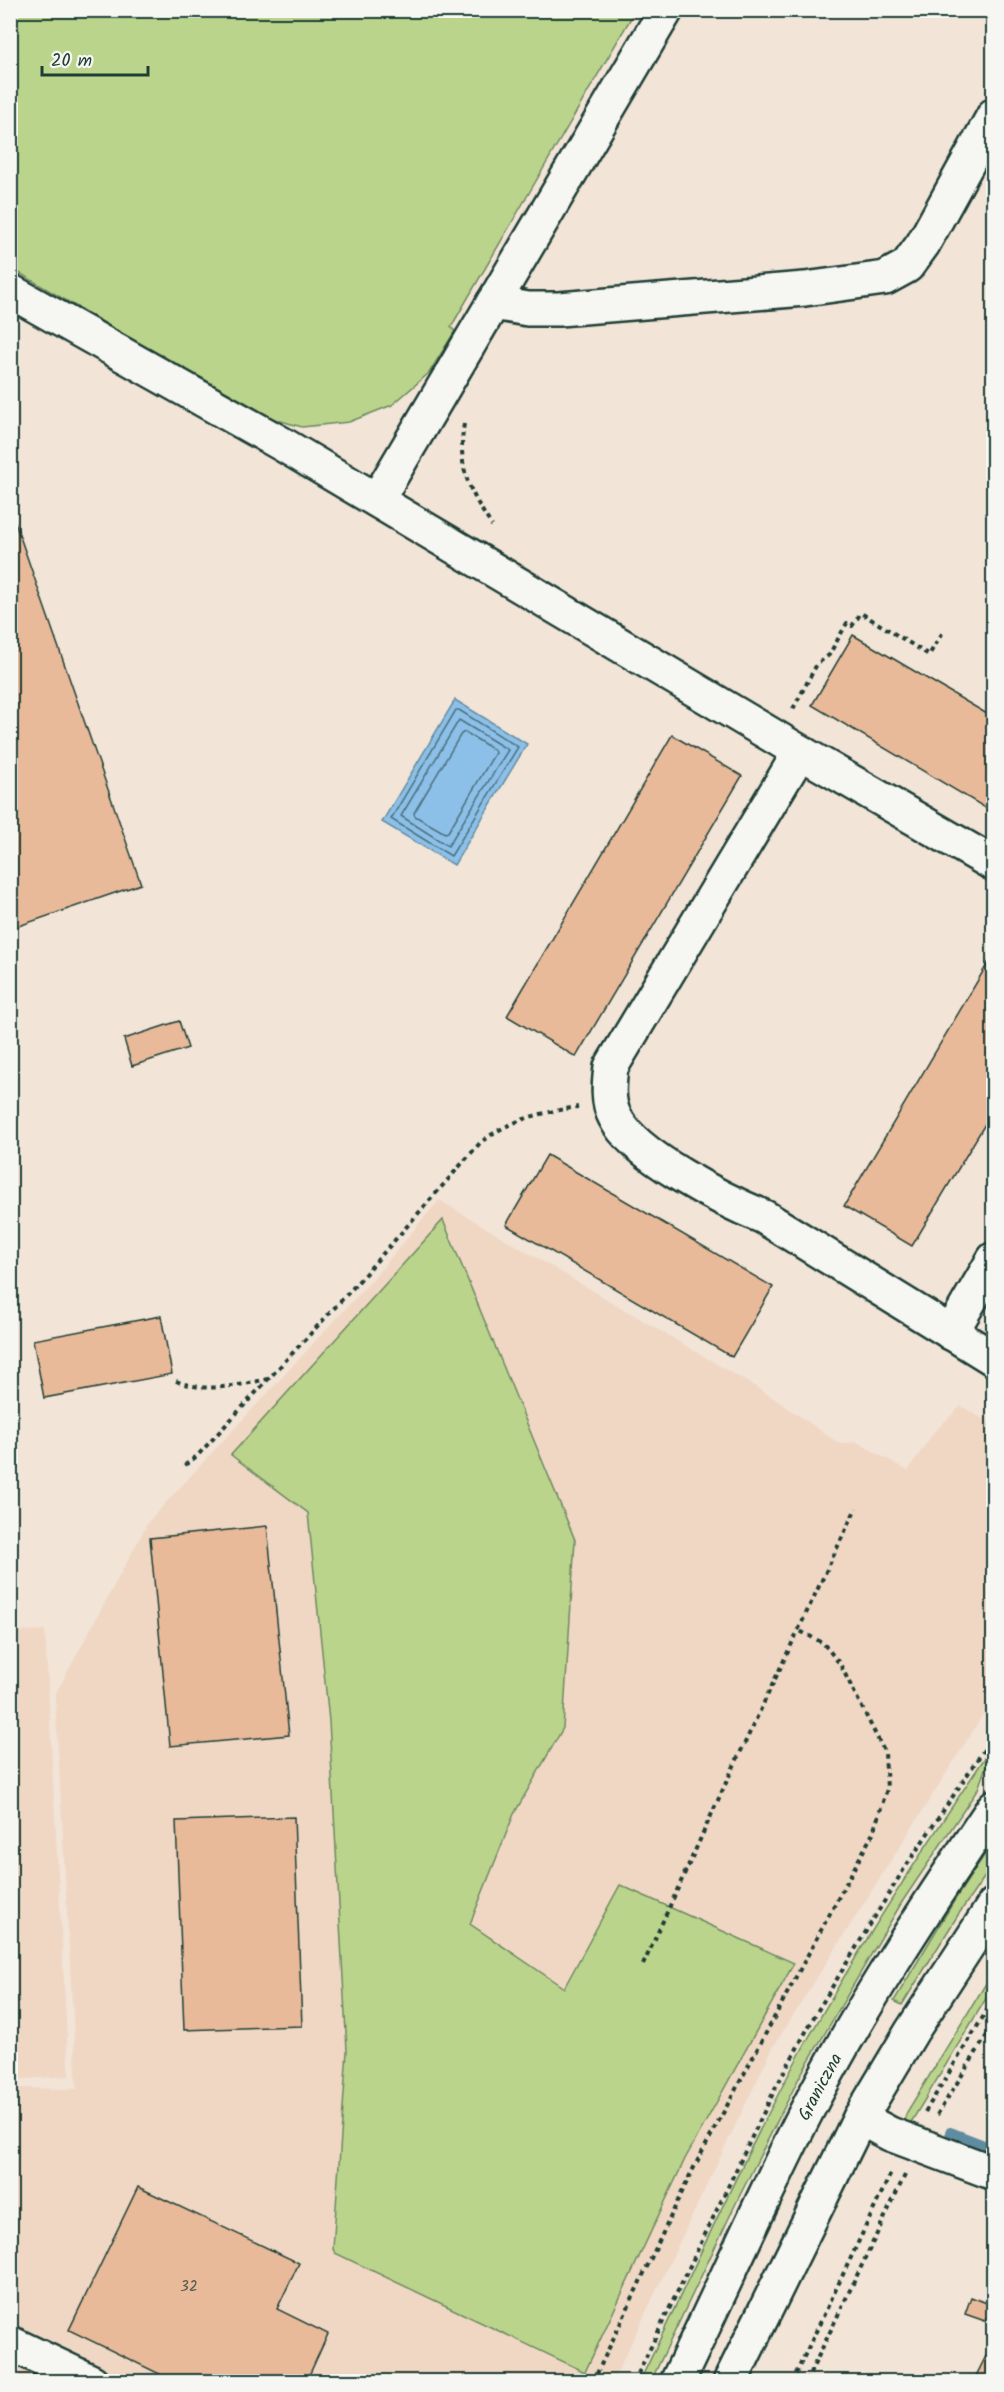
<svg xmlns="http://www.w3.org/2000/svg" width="1004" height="2392" font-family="Kalam,sans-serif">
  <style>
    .built { fill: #efd7c4 }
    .green { fill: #bbd48c; stroke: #6d8860; stroke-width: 1.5 }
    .water { fill: #8dc0e9; stroke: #618ca1; stroke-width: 1.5 }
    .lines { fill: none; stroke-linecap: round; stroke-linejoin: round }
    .shore { stroke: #4b717c; stroke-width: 1.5 }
    .stream { stroke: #618ca1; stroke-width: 10 }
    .building { fill: #e9ba99; stroke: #1f3d34; stroke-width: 1.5 }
    .minor-casing { stroke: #1f3d34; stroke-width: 38 }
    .major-casing { stroke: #1f3d34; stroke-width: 38 }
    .path { stroke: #1f3d34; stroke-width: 4; stroke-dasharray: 4.5 4.5; stroke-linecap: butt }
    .minor { stroke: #f6f6f2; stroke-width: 33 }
    .major { stroke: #f6f6f2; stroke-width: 33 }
    .labels { text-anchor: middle; stroke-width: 4.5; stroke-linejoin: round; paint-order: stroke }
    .number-label { font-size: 15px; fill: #525c4d }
    .street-label { font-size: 18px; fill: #1f3d34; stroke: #f6f6f2 }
  </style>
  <rect width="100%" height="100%" fill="#f2e4d7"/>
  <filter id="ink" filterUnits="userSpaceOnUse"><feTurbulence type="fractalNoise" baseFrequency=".0167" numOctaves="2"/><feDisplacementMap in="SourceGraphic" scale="12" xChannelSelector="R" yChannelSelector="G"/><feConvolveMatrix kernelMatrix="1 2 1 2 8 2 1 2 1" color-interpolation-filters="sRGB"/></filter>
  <g filter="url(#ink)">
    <!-- built -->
    <g class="built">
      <polygon points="439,1200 769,1395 840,1444 857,1442 908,1471 934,1432 961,1406 993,1425 993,1699 772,2049 613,2381 11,2382 11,2088 77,2089 55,1695 149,1521 373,1279"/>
      <polygon points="45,1630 69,2076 11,2080 11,1632"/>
    </g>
    <!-- green -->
    <g class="green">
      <polygon points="11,11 635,11 451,327 455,331 429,373 392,405 349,422 302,427 260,415 11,268"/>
      <polygon points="443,1220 575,1540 563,1728 514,1814 470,1924 564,1988 620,1885 794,1963 685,2159 585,2372 335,2253 333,2249 347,2051 329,1721 308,1513 231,1455"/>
      <path d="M993,1746L978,1789L902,1902L801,2074L739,2197L651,2381H640C694,2269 744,2155 804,2046C862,1942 926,1844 993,1746Z"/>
      <polygon points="993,1842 993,1865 958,1915 902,2005 894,2001 954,1901"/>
      <polygon points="993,1972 993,1987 907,2129 904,2120 907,2112"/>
    </g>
    <!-- water -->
    <polygon class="water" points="455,700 527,744 454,865 382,822"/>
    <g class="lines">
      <!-- shore -->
      <g class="shore">
        <polygon points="456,710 459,710 518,747 451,856 391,819"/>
        <polygon points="459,720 508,750 448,846 401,816"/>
        <polygon points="465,732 494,750 495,753 448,832 445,833 415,816 414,813 461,734"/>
      </g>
      <!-- stream -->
      <polyline class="stream" points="950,2132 994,2149"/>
    </g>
    <!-- building -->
    <g class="building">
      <polygon points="10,508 141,884 10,929"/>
      <polygon points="853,635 994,718 994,813 812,705"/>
      <polygon points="672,735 742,776 576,1057 507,1016"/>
      <polygon points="994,953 994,1109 912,1246 844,1206"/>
      <polygon points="179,1021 188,1048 132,1066 124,1039"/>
      <polygon points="547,1155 773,1287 732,1357 506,1225"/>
      <polygon points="161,1316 172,1374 44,1398 33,1340"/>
      <polygon points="267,1526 289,1735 170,1746 150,1538"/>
      <polygon points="294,1817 302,2026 184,2030 176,1821"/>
      <polygon points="138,2187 299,2263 277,2309 328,2334 306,2382 176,2382 69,2330"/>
      <polygon points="971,2297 992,2305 985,2321 965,2314"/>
      <polygon points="994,2340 994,2382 987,2382 976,2376"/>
    </g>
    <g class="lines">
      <!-- minor casing -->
      <g class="minor-casing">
        <g id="minor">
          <polyline points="10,291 282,444 800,752 994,864"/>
          <polyline points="493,303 528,309 559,309 805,289 885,278 907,266 923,244 994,115"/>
          <polyline points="377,500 666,10"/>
          <path d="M800,752L611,1067C609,1084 607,1102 615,1117C634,1156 725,1201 764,1217L994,1359"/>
          <polyline points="951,1333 994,1259"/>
          <polyline points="860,2118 890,2134 994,2173"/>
          <polyline points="12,2344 92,2382"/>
        </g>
      </g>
      <!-- major casing -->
      <g class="major-casing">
        <g id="major">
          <path id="s1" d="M677,2382C719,2295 758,2208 801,2122C857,2012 925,1909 994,1807"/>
          <polyline points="730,2382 860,2118 912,2031 994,1905"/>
        </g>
      </g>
      <!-- path -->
      <g class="path">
        <path d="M464,424C457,467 469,491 492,526"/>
        <polyline points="793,709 817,664 829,655 847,623 852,626 861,613 929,655 943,632"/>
        <path d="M176,1381C205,1393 237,1386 267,1379"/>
        <path d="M185,1465L197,1456L351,1290L480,1143C508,1120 543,1112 578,1107"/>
        <polyline points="643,1965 724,1787 856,1508"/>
        <polyline points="925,2112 994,1999"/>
        <polyline points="937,2115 994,2024"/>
        <polyline points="593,2382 691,2173 873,1833 887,1789 885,1753 840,1664 823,1643 800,1631"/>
        <polyline points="634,2382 775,2089 815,2015 904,1869 994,1735"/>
        <polyline points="792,2382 892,2171"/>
        <polyline points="806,2382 905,2175"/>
      </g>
      <!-- minor -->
      <use href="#minor" class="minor"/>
      <!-- major -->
      <use href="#major" class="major"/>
    </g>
  </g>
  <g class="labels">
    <!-- number labels -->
    <g class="number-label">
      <text x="189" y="2291">32</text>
    </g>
    <!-- street labels -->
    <g class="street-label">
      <text dy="6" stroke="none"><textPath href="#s1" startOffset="328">Graniczna</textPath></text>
    </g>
  </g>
  <!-- margin -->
  <rect width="1004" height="2392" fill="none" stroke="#f6f6f2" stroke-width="36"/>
  <rect x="18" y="18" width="968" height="2356" fill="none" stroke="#1f3d34" stroke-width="2" filter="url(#ink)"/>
  <!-- scale -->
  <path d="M42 66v9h106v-9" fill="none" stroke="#1f3d34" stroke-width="3"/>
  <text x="51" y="66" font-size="18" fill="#1f3d34" stroke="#f6f6f2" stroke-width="4.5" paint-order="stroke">20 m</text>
</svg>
